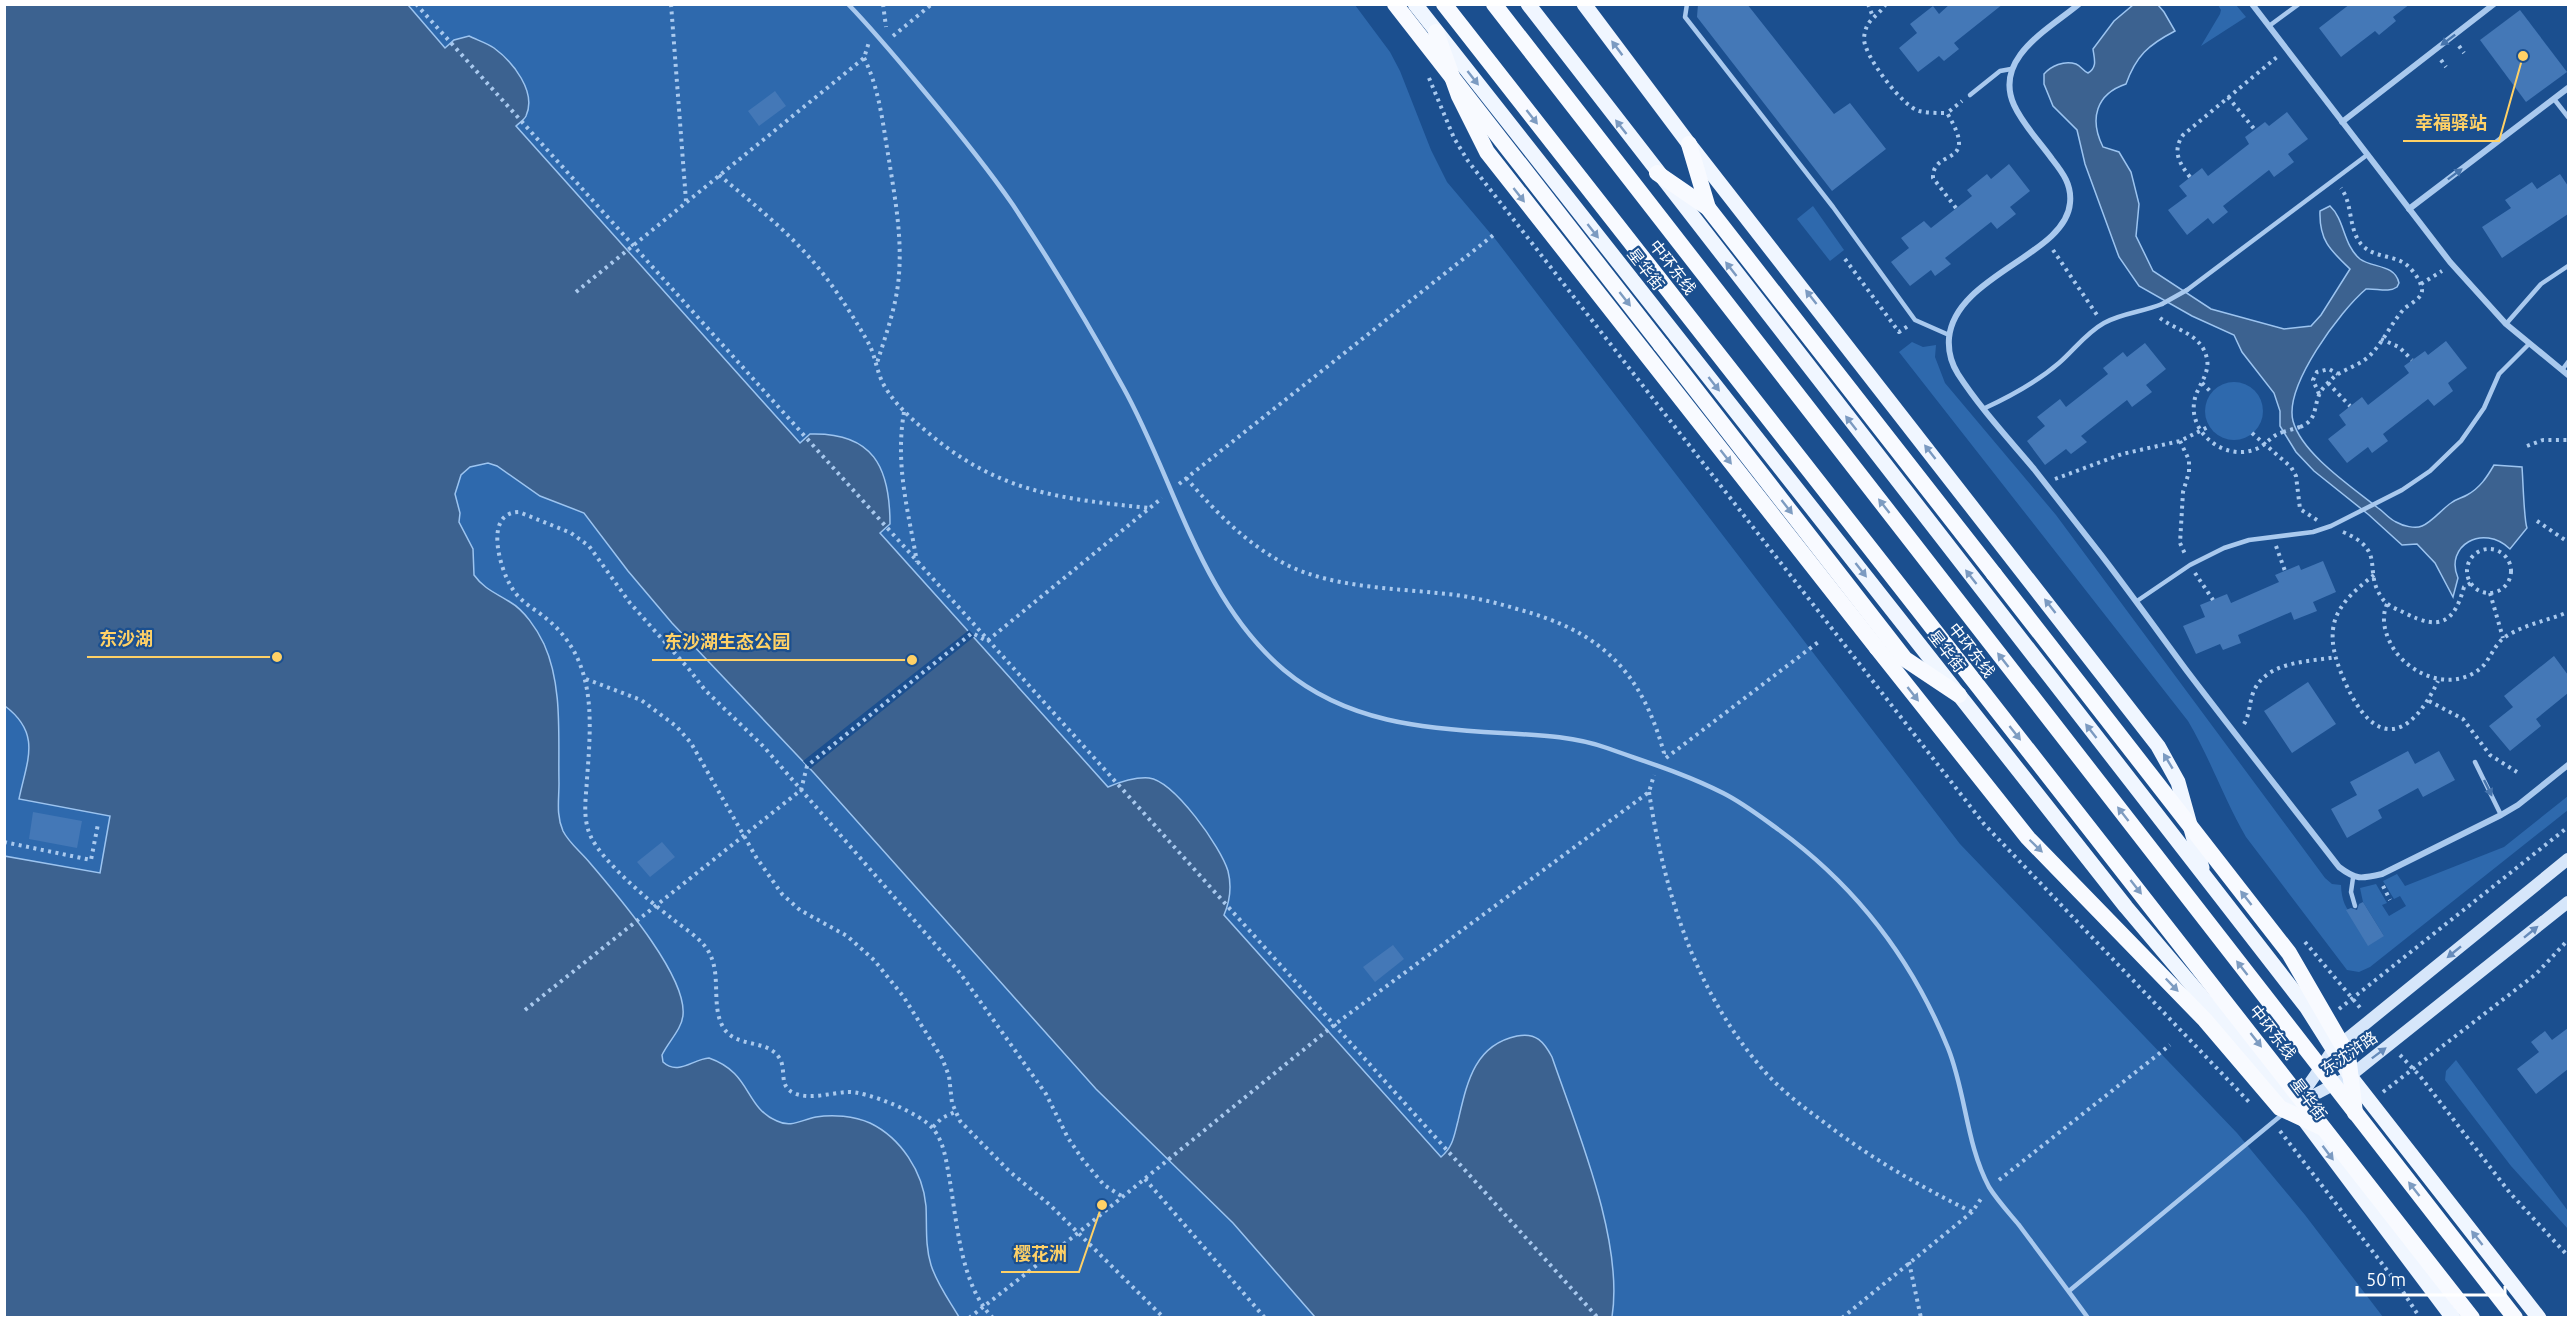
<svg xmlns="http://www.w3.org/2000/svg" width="2573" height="1322" font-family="Ubuntu,'Noto Sans SC',sans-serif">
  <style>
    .green { fill: #2e69ad }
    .water { fill: #3c6290; stroke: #9cc4f0; stroke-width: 1.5 }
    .pier { fill: #1b4f8f }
    .building { fill: #4478b7 }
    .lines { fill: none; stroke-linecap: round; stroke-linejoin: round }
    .path { stroke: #a9c9ee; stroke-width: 4; stroke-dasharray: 3 4.5; stroke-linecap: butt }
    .service { stroke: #a9c9ee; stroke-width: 4.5 }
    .minor { stroke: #a9c9ee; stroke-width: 6 }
    .secondary { stroke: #d6e6fa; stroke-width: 12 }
    .primary { stroke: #f0f6ff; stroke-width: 15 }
    .trunk { stroke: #f8faff; stroke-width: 16 }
    .path-bridge { stroke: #a9c9ee; stroke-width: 4; stroke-dasharray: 3 4.5; stroke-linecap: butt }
    .service-bridge { stroke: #a9c9ee; stroke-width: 4.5 }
    .trunk-bridge { stroke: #f8faff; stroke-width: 16 }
    .oneway { fill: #4674ac }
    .oneway2 { fill: #7b9ac1 }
    .oneway3 { fill: #7e9cc1 }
    .oneway4 { fill: #668bba }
    .labels { text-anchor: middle; stroke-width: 4.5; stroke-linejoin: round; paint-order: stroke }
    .street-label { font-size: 16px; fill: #fff; stroke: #1b4f8f }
    .leader { fill: none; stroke: #ffd166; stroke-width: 2 }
    .callout-dot { fill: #ffd166; stroke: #1b4f8f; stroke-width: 2 }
    .callout-label { font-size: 18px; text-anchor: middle; font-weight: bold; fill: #ffd166; stroke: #1b4f8f; stroke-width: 4.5; stroke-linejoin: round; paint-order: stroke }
  </style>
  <rect width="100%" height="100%" fill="#1b4f8f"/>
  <!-- green -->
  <g class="green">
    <polygon points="5,4 1355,5 1390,52 1400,71 1431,150 1447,182 1496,240 1960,844 2237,1133 2305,1215 2383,1317 5,1318"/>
    <polygon points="2218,5 2236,5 2246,17 2201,46 2220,14 2221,10"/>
    <polygon points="1813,206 1844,250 1830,261 1797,219"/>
    <path d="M1912,342L1923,347L1936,345L1935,357L1945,383L2056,515L2325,878L2332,884L2341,885C2342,917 2360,920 2384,936L2363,902L2360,888L2376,884L2387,903L2382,905L2389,916L2406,906L2400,896L2394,899L2383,881L2397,874L2405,886L2504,847L2568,796V810L2370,967L2359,972L2347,970L2246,837C2224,799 2210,758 2188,721L1899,352Z"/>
    <circle cx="2234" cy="411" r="29"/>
    <polygon points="2456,1060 2568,1211 2568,1229 2511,1166 2445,1080 2446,1071"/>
  </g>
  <!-- water -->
  <g class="water">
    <path d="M5,5H408L445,48L454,40L469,36C477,40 487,43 494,48C513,62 537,92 526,116C524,120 519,123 516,126L800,443L810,434C873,432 890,467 890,524L880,533L1108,787C1120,782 1136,777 1149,778C1174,781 1221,847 1228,871C1232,887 1230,901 1224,915L1441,1157C1453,1147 1454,1136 1458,1121C1467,1083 1474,1045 1517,1036C1536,1032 1544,1042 1552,1057C1577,1130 1624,1241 1612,1317H1315L1233,1223L1096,1089L814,773L672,623L628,571L584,513L540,496L497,466L488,463L470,467L461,475L455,494L460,513L459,522L473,549L474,575C484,589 496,593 510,602C524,610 537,629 544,644C563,686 558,738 559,783C559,800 556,815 563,831C569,843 581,852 590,863C616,894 687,975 683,1015C682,1029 668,1042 662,1055L663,1062C678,1076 693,1059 709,1058C752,1073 744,1107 777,1121C791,1128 801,1120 816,1117C833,1114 854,1116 870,1123C901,1138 923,1172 926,1206C927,1226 925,1246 931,1265C937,1284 949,1300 959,1317H5L4,856L100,873L110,816L19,799C27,760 42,734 5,706Z"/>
    <path d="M2133,5H2158L2164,12L2175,31C2148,45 2136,56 2126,84C2096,94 2089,119 2103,147L2119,152L2131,172L2139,204L2136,236L2153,271L2211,309L2284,329L2311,326L2321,315L2350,269C2330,250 2319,240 2320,211L2330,206C2345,220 2343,245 2360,259C2372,268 2395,264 2399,283L2397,287C2389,293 2376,288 2366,289C2340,311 2284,386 2293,421C2302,454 2352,487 2378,508C2384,512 2389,519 2396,522C2403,526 2415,529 2422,526C2432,522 2442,509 2451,503C2456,499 2462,498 2467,495C2480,488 2487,477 2494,465L2522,467C2523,479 2524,521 2527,528L2510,549C2483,523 2444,546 2458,578L2453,597L2435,563L2417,544L2402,545L2369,515L2314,471L2296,452L2280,426V411L2274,393L2242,352L2234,335L2192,316L2139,286L2119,257L2085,164L2077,130L2053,106L2044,84V74C2051,66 2064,60 2076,64C2081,66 2083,71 2088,73C2098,67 2094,58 2093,49L2114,21Z"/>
  </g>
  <!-- pier -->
  <polygon class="pier" points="969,630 975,636 810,769 803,761"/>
  <!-- building -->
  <g class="building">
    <polygon points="1698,4 1747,4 1834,114 1850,103 1886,149 1832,191 1697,17"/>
    <polygon points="1950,4 2003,4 1954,43 1959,49 1944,61 1939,56 1918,72 1899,48 1917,33 1910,24 1933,6 1939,14"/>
    <polygon points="2350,4 2410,4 2393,17 2396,21 2379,35 2375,31 2341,57 2319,28"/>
    <polygon points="2520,10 2567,72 2526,102 2480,40"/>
    <polygon points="775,91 786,106 759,126 748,111"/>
    <polygon points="2287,112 2308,139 2288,154 2294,162 2274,177 2269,170 2223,206 2228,212 2213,224 2208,218 2187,235 2168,210 2187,196 2179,186 2202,168 2208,176 2249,144 2245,137 2265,122 2269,126"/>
    <polygon points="2009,164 2030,191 2010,207 2016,214 1997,229 1991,222 1945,258 1951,264 1935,276 1931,270 1910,286 1891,262 1909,248 1901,238 1924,221 1931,228 1972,196 1967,190 1987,174 1991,179"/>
    <polygon points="2560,174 2568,186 2568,214 2502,258 2482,227 2511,208 2505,200 2532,182 2537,189"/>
    <polygon points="2446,341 2467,368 2448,383 2453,391 2434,406 2428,399 2383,434 2388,441 2372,453 2368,447 2347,463 2328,439 2346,425 2339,415 2362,397 2368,405 2409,373 2404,366 2425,351 2428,355"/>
    <polygon points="2145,343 2166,369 2146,385 2152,392 2132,407 2127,400 2081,436 2087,442 2071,454 2066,449 2045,465 2027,441 2045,426 2037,417 2060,399 2066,407 2108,374 2103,368 2123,352 2127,357"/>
    <polygon points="2323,561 2336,592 2313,602 2317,611 2294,620 2291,612 2238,635 2241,643 2223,650 2220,644 2196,654 2183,626 2205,617 2200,605 2227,594 2231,603 2279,582 2275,575 2299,565 2301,570"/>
    <polygon points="2554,656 2568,675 2568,693 2536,719 2541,726 2510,751 2489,726 2513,707 2504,696"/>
    <polygon points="2308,682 2336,724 2292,753 2264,711"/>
    <polygon points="2408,751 2415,764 2439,751 2455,780 2423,797 2418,788 2378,810 2382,818 2347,838 2331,809 2357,795 2350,782"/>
    <polygon points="33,812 82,821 77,848 29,839"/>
    <polygon points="662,842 675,857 650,877 637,862"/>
    <polygon points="2363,902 2384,936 2368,946 2346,910 2351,908 2357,910 2359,904"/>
    <polygon points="1393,945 1404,959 1375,982 1363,967"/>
    <polygon points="2568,1028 2568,1069 2536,1094 2517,1069 2539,1052 2531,1042 2545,1031 2552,1040"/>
  </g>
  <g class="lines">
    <!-- path -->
    <g class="path">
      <polyline points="416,4 1598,1318"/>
      <polyline points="671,4 686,201"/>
      <polyline points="883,4 886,27"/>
      <polyline points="1868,4 1873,17"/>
      <path d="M1886,4C1876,19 1866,18 1864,38C1863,55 1903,107 1919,111C1928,113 1938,113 1947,113"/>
      <polyline points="893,36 932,4"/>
      <polyline points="2459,46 2464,53"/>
      <path d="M864,58C880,90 883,126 889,160C895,198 902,236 899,274C897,305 886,334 877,363"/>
      <polyline points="2441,60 2446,67"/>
      <polyline points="1429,78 1454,138 1468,161 1984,824 2250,1103"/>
      <polyline points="2228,97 2255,130"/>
      <path d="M719,175C756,206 794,236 824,275C841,297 856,321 869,344C876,358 877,374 885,387C897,407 914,421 932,436C1001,493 1063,499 1149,508"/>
      <path d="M2190,177C2179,163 2172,151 2183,135L2277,57"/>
      <path d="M1956,208L1933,178C1932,147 1981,169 1947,113L1962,101"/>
      <polyline points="2053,250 2097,315"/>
      <polyline points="1845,259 1899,332 1908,326"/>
      <polyline points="2421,284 2442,271"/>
      <polyline points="576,292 864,58 869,42"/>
      <path d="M2160,318C2177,331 2202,334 2207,359C2210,373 2198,386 2195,398C2186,432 2225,462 2256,449C2267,445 2271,435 2283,432"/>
      <polyline points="2381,339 2399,347 2412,360"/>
      <polyline points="2202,383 2212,393"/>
      <polyline points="2328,383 2350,406"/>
      <polyline points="2319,394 2313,380 2317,372 2329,369 2338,374"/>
      <path d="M904,412C895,465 908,510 917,562"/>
      <path d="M2300,427C2318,420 2313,407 2320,393C2323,387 2330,381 2335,376C2345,369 2357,366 2367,358C2382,345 2390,325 2403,310C2408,304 2421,300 2422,291C2422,283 2415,273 2409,267C2396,254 2374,259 2361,244C2348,228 2353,204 2341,188"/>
      <polyline points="2252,433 2291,467 2296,476 2300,509 2317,520"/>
      <polyline points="2180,441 2189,460 2189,472 2183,492 2180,543 2186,556"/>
      <polyline points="2527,446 2543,440 2568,440"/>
      <path d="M1186,478C1217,513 1247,545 1289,566C1334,587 1389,588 1437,593C1464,595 1491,601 1517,609C1600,631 1641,670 1664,753L1662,757"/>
      <polyline points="2055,479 2122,454 2180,441 2210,426"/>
      <polyline points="1179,484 1496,233"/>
      <polyline points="2537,521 2568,542"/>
      <path d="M2343,532C2388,551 2362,570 2382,598C2387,606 2397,609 2405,613C2440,631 2454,623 2464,587L2471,583"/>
      <polyline points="2276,546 2285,571"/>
      <circle cx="2489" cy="571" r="22"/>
      <polyline points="2195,573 2213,600"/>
      <path d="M2374,575C2360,586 2344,599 2337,615C2327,637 2336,662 2345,682C2374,748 2409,742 2438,681"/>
      <polyline points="2490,593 2503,638"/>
      <path d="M2387,604C2380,620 2386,637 2395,651C2415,678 2456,692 2483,666C2491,657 2495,644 2505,637C2525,624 2547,621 2568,612"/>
      <polyline points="586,679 641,700 676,726 691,743 756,857 782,894 800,910 847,936 874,960 903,996 942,1058 949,1076 952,1103 960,1121 1009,1171 1050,1205 1164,1318"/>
      <polyline points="2429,701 2463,719 2490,755 2517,772"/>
      <path d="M2244,724C2250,714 2249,704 2253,693C2265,661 2308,662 2336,657"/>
      <polyline points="1666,758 1821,640"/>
      <path d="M1649,792C1664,890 1694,989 1760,1066C1777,1087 1799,1104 1821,1120C1869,1157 1917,1185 1972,1212"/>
      <polyline points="4,842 91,860 98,824"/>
      <polyline points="2383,886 2390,900"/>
      <polyline points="2305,942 2362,1010"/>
      <polyline points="2339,1009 2568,827"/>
      <polyline points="525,1010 801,790 807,766 972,633 987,641 1162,498"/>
      <polyline points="2400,1055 2420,1076 2510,1193 2568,1256"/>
      <polyline points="2383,1092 2536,974 2568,940"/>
      <polyline points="933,1127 942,1118 955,1112"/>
      <polyline points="2280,1131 2400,1287 2420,1318"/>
      <polyline points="1145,1179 1265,1318"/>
      <polyline points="1999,1180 2170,1045"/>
      <polyline points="1909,1262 1921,1318"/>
      <polyline points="969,1318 1078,1233 1334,1025 1649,792 1654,775"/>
      <path d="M993,1318C960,1285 957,1220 949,1176C946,1160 944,1143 934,1130C923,1114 867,1091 847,1092C831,1093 809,1100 794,1093C777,1086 788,1068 778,1056C765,1039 735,1048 723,1027C710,1004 723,973 707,949C698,936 682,927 670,917C648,900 603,862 591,837C582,818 586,799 587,779C592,712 597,652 535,610C526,604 517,597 512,588C500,570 483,512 519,512L571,533L589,546L630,603L688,668L705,690L764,747L960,973L1046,1094L1068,1138L1083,1160L1104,1185L1123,1197"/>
      <polyline points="1842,1318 1972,1212 1983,1196"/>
    </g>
    <!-- service -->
    <g class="service">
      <path d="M848,4C875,32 899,61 924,91C955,128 986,166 1013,205C1052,264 1089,325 1123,387C1175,480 1199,598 1284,670C1346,722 1424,729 1502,733C1537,735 1573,736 1607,748C1646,762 1686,774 1723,793C1743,803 1761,817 1779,830C1857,887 1912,959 1948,1048C1966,1093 1966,1144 1989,1187C1997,1200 2009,1213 2019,1225C2042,1256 2065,1286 2088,1318"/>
      <polyline points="1687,4 1685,17 1833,207 1915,320 1949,335"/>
      <polyline points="2269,26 2299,4"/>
      <polyline points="1970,95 2000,71 2011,69"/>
      <polyline points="2554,99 2568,117"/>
      <polyline points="2187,290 2367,155"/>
      <polyline points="2506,324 2541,284 2568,266"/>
      <polyline points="2562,370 2568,362"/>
      <path d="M1983,409C2009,397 2037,382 2059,363C2074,350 2086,333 2104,323C2122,313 2143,312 2162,304"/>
      <polyline points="2137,601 2190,565 2224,548 2249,540 2313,532 2331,526 2402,490 2430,471 2461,441 2484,408 2499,374 2528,345"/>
      <polyline points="2475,762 2501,815"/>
      <polyline points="2353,878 2351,892 2355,906"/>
      <polyline points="2069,1291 2284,1113"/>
    </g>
    <!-- minor -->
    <g class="minor">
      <path d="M2079,4C2049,29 1993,58 2014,105C2023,125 2040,142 2052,159C2063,173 2072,185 2070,203C2066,255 1955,275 1949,338C1948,351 1951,363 1958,374C1980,408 2008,438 2034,469C2057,498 2079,527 2102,556C2131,594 2159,633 2187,671C2237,737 2289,802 2339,867C2356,880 2361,879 2382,874L2501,815L2518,805L2568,765"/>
      <polyline points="2252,4 2450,262 2506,324 2568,375"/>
      <polyline points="2342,122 2494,4"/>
      <polyline points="2409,209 2568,88"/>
    </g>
    <!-- secondary -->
    <g class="secondary">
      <polyline points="2296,1103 2332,1051 2568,859"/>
      <polyline points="2297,1104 2350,1076 2568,902"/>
    </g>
    <!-- primary -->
    <g class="primary">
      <polyline points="1415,4 2126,907 2294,1106 2453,1318"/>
      <polyline points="1528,4 2307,1008 2350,1076 2539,1318"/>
      <polyline points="1584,4 1689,144 2158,746 2178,782 2202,868"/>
    </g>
    <!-- trunk -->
    <g class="trunk">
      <polyline points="1444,4 1953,654"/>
      <polyline points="1436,32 1459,96 1487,152 1877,648"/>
      <polyline points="1689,144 1708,208"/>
      <polyline points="1657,173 1708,208 1994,574"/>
      <polyline points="1661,345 1905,659 1959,695"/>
    </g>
    <!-- path-bridge -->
    <polyline class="path-bridge" points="2283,432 2300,427"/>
    <!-- service-bridge -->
    <polyline class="service-bridge" points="2162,304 2187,290"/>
    <!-- trunk-bridge -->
    <g class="trunk-bridge">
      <polyline points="1395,4 1661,345"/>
      <polyline points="1494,4 2515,1318"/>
      <polyline points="1994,574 2289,953 2348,1055 2355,1113"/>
      <polyline points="1877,648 2028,838 2205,1020 2280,1108 2323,1128"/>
      <polyline points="1953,654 2472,1318"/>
    </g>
  </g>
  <!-- one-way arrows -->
  <defs><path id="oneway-solid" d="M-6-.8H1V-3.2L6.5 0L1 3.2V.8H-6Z" transform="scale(1.5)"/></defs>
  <g class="oneway">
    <use href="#oneway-solid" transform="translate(2448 40) rotate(143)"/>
    <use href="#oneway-solid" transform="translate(2455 174) rotate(-37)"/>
    <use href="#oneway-solid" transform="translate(2488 788) rotate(64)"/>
  </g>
  <g class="oneway2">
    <use href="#oneway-solid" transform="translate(1617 48) rotate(-127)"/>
    <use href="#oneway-solid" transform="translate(1473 78) rotate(52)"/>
    <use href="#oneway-solid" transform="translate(1621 127) rotate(-128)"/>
    <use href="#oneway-solid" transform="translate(1593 231) rotate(52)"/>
    <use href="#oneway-solid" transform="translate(1731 269) rotate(-128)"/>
    <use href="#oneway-solid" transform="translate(1811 297) rotate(-128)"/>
    <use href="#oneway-solid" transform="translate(1714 384) rotate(52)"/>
    <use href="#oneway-solid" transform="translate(1851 423) rotate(-128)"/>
    <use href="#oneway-solid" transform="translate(1930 452) rotate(-128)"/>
    <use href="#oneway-solid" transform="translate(1861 570) rotate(52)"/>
    <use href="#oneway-solid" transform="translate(1971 577) rotate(-128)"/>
    <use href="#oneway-solid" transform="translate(2050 606) rotate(-128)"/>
    <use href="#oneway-solid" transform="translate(2091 731) rotate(-128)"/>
    <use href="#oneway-solid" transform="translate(2168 761) rotate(-121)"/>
    <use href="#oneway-solid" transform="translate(2328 1153) rotate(53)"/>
    <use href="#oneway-solid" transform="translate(2477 1238) rotate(-128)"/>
  </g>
  <g class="oneway3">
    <use href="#oneway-solid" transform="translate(1532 117) rotate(52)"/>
    <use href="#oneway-solid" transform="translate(1519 195) rotate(52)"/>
    <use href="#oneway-solid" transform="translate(1625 299) rotate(52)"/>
    <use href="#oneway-solid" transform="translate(1726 457) rotate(52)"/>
    <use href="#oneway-solid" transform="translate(1884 506) rotate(-128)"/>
    <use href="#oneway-solid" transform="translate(1787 507) rotate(52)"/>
    <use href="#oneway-solid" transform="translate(2003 660) rotate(-128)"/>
    <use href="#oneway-solid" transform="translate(1913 694) rotate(52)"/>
    <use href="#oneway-solid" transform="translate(2015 733) rotate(52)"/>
    <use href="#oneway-solid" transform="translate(2123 814) rotate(-128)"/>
    <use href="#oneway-solid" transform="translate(2036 846) rotate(44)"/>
    <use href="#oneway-solid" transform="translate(2136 887) rotate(52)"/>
    <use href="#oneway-solid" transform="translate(2246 898) rotate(-128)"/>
    <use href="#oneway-solid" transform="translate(2242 968) rotate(-128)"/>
    <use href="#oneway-solid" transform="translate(2172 985) rotate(46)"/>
    <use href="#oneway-solid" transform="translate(2256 1040) rotate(52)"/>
    <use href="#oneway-solid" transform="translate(2414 1189) rotate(-128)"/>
  </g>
  <g class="oneway4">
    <use href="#oneway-solid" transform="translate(2531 932) rotate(-39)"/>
    <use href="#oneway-solid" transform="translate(2454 952) rotate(141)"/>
    <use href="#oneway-solid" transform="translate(2379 1053) rotate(-37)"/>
  </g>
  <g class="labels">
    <!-- street labels -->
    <g class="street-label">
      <text transform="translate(1673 267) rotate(52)" y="6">中环东线</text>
      <text transform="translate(1646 269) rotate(52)" y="6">星华街</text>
      <text transform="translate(1972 650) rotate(52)" y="6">中环东线</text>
      <text transform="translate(1947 651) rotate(52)" y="6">星华街</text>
      <text transform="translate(2273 1032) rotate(52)" y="6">中环东线</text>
      <text transform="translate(2349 1053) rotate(-34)" y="6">东沈浒路</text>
      <text transform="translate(2309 1099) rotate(53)" y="6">星华街</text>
    </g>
  </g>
  <!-- callouts -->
  <path class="leader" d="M2523 56L2499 141H2403M277 657L165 657H87M912 660L802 660H652M1102 1205L1079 1272H1001"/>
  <g class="callout-dot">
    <circle cx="2523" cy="56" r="6"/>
    <circle cx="277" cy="657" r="6"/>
    <circle cx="912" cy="660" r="6"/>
    <circle cx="1102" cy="1205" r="6"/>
  </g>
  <g class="callout-label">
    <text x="2451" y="129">幸福驿站</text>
    <text x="126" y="645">东沙湖</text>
    <text x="727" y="648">东沙湖生态公园</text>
    <text x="1040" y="1260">樱花洲</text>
  </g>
  <!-- border -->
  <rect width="2573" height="1322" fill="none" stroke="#ffffff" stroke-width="12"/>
  <!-- scale -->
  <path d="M2357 1286v9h148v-9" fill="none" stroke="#ffffff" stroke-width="3"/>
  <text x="2366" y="1286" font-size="18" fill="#ffffff" stroke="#1b4f8f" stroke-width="4.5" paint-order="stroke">50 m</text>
</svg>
